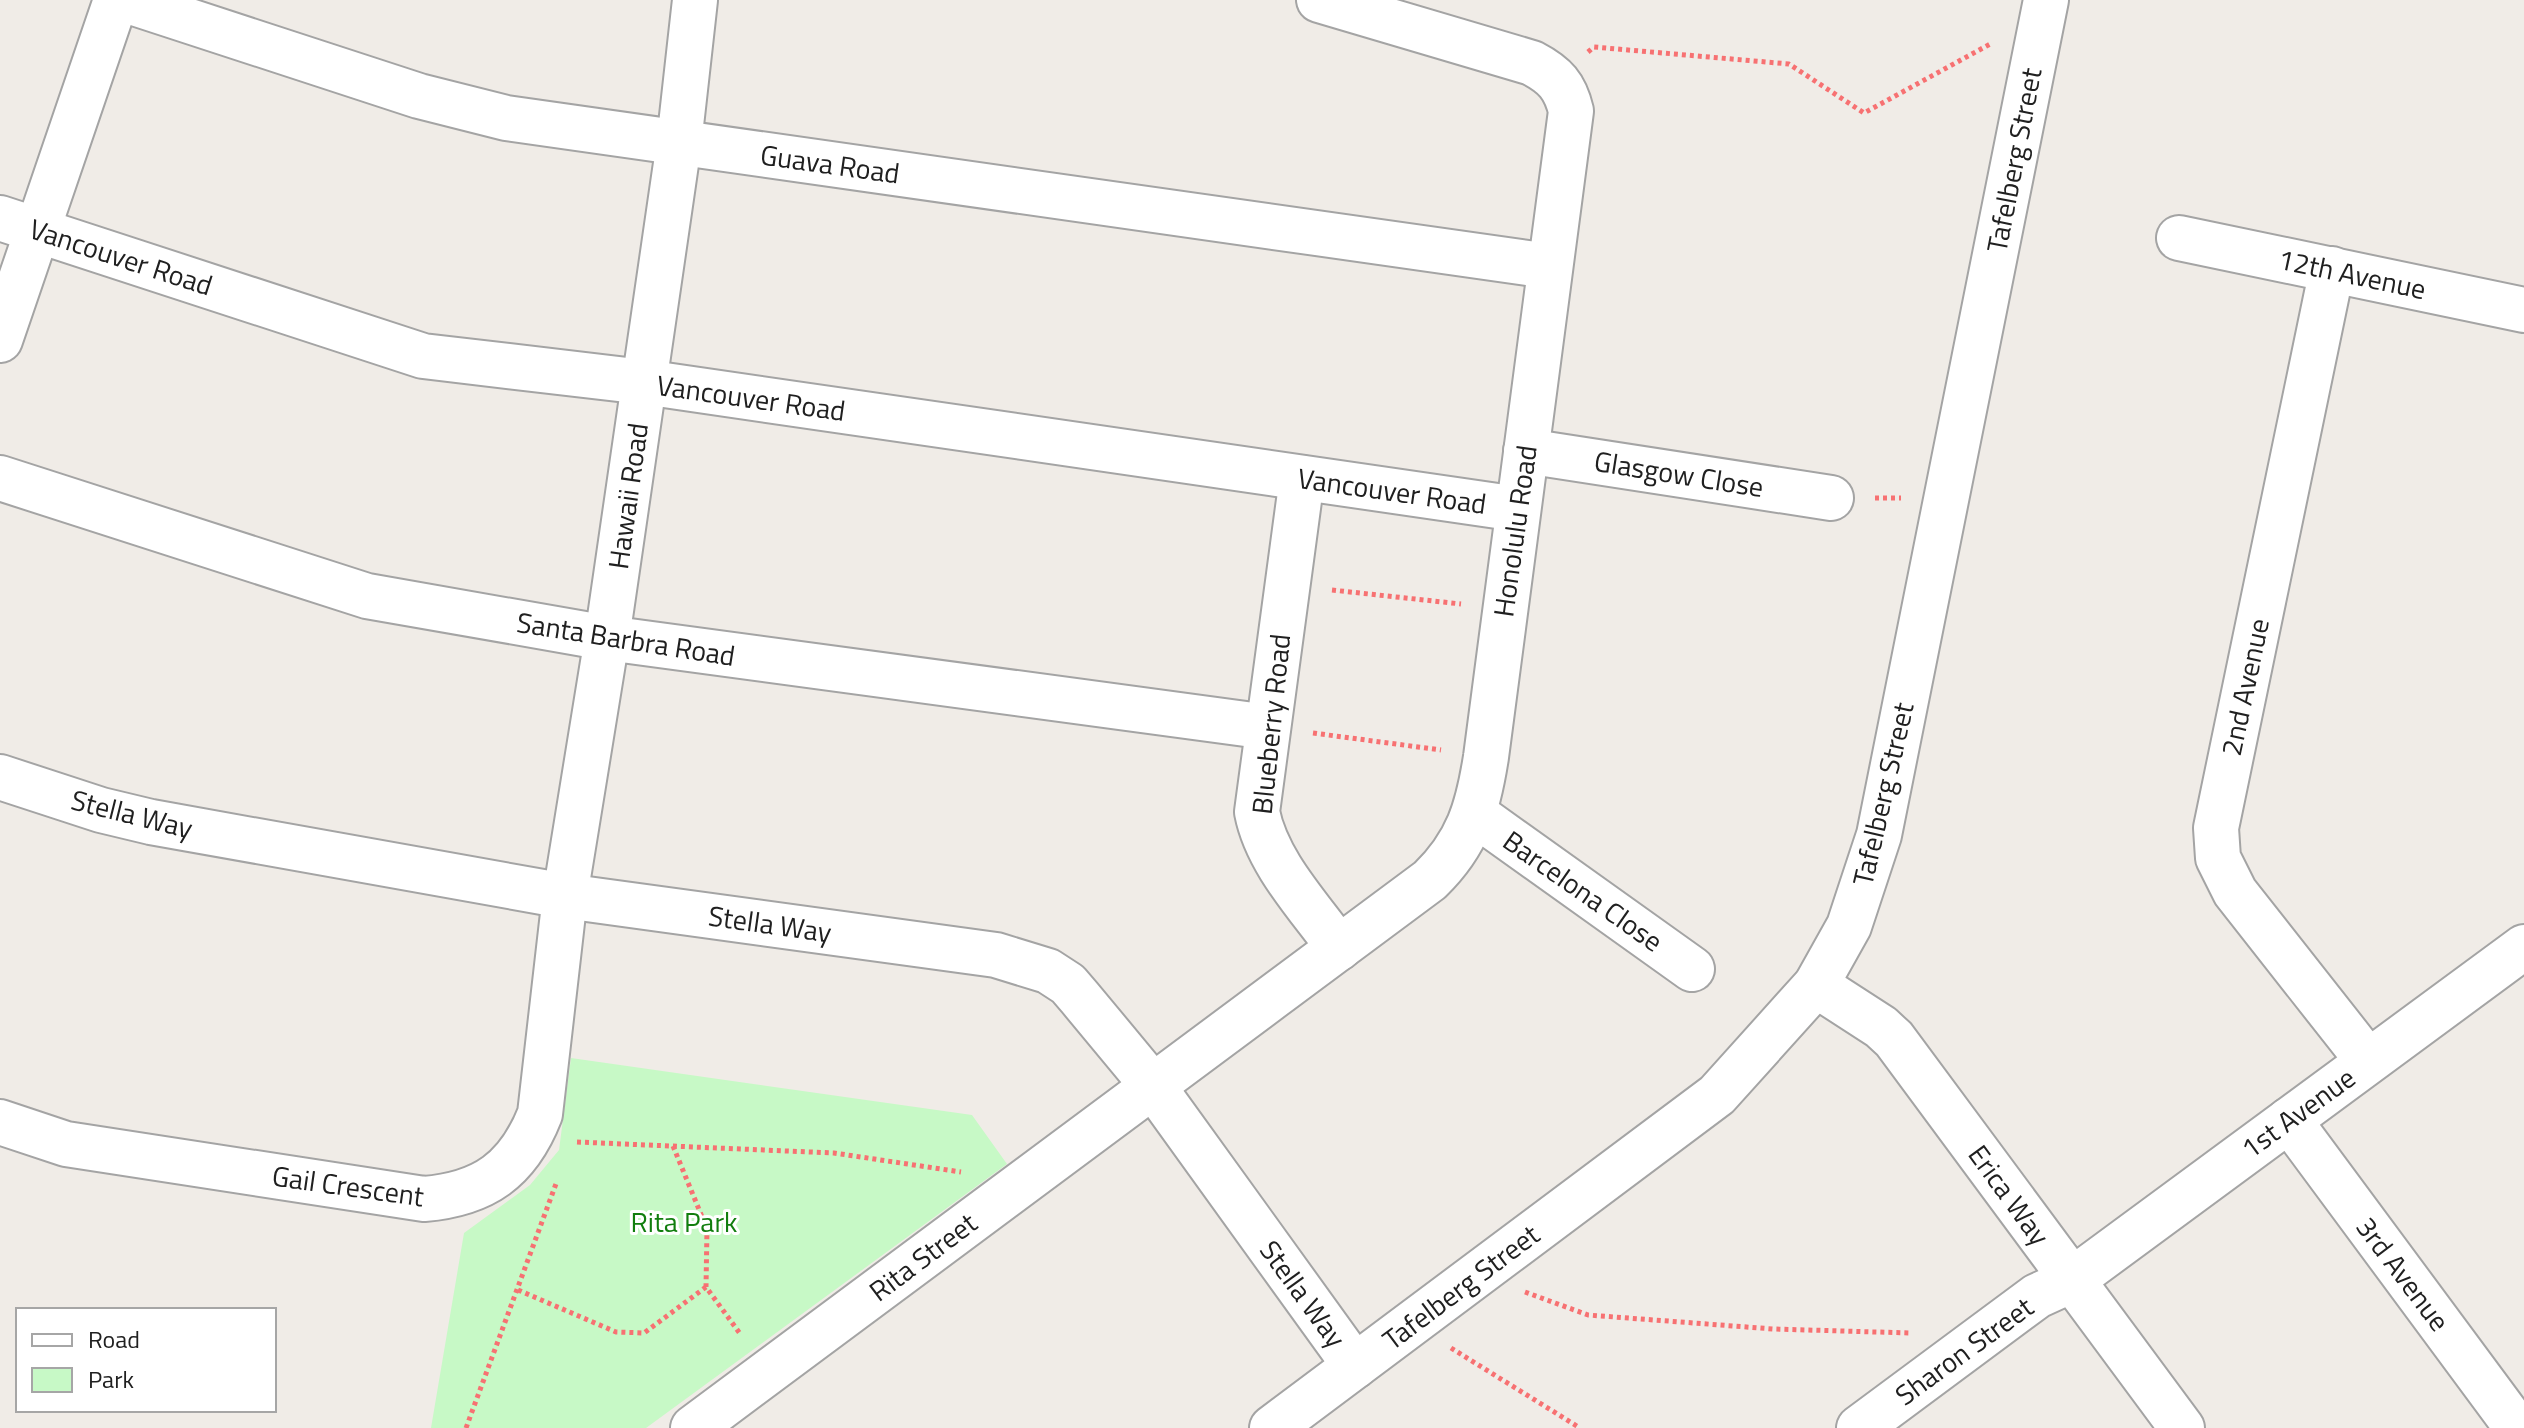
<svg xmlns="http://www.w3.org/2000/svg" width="2524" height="1428" font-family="'Titillium Web',sans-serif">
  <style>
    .park { fill: #c7f9c6 }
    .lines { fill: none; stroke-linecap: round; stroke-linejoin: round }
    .minor-casing { stroke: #a4a4a4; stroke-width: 48 }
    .path { stroke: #f77172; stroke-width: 5; stroke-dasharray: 4 4; stroke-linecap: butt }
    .minor { stroke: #fff; stroke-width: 44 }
    .labels { text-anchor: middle; stroke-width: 6; stroke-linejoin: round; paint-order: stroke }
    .street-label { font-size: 28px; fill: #202020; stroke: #fff }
    .park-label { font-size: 28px; fill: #117e0e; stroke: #fff }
  </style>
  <rect width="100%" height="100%" fill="#f0ece7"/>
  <!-- park -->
  <polygon class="park" points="571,1058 972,1115 1007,1164 646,1428 431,1428 464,1233 530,1185 559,1150"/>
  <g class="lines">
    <!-- minor casing -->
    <g class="minor-casing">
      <g id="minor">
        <polyline points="125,0 419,96 506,118 1549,266"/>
        <polyline points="0,218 423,356 644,382 1518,509"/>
        <polyline points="2179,238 2524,310"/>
        <polyline points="2332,269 2216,828 2218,858 2235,892 2368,1061"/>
        <polyline points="0,340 116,0"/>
        <polyline points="1526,451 1831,498"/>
        <polyline points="0,478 367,596 607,638 1268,727"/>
        <path d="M1302,478L1257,812C1267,863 1309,906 1339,948"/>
        <polyline points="0,777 101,810 151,822 565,896 996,955 1048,971 1068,984 1080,998 1153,1086 1355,1366"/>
        <polyline points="1475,814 1692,969"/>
        <polyline points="1816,985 1881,1027 1894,1039 2182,1428"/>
        <polyline points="2289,1120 2517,1428"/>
        <path d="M0,1122L66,1144L424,1199C484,1194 518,1170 540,1114L565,896L607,638L679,143L695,0"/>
        <path d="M693,1428L1430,880C1468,843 1478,808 1486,757L1571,111C1565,86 1555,75 1532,63L1319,0"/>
        <polyline points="1272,1428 1717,1095 1816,985 1849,926 1879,835 2046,0"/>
        <polyline points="1859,1428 2037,1296 2072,1280 2524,947"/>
      </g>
    </g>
    <!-- path -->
    <g class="path">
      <polyline points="1588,52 1594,47 1789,64 1864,113 1992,43"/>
      <polyline points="1875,498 1901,498"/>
      <polyline points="1332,590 1461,604"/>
      <polyline points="1313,733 1441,750"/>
      <polyline points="577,1142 834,1153 961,1172"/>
      <polyline points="673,1146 707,1229 706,1287 741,1335"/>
      <polyline points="518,1290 616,1332 644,1333 706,1287"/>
      <polyline points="1525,1292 1588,1315 1773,1329 1911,1333"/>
      <polyline points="1451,1348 1580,1428"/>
      <polyline points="466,1428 557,1181"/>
    </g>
    <!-- minor -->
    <use href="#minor" class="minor"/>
  </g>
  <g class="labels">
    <!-- street labels -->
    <g class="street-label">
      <text transform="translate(2014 160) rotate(-79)" y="10">Tafelberg Street</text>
      <text transform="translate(830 164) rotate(8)" y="10">Guava Road</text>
      <text transform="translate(121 257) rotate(18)" y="10">Vancouver Road</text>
      <text transform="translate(2352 274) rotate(12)" y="10">12th Avenue</text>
      <text transform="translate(751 398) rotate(8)" y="10">Vancouver Road</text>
      <text transform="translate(1679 474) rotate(9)" y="10">Glasgow Close</text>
      <text transform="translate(1392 491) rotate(8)" y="10">Vancouver Road</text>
      <text transform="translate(628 496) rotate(-82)" y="10">Hawaii Road</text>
      <text transform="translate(1515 531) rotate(-82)" y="10">Honolulu Road</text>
      <text transform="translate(626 639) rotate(9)" y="10">Santa Barbra Road</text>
      <text transform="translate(2245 687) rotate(-78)" y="10">2nd Avenue</text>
      <text transform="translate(1271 724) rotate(-84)" y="10">Blueberry Road</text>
      <text transform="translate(1883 794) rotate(-77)" y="10">Tafelberg Street</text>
      <text transform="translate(132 814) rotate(14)" y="10">Stella Way</text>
      <text transform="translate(1583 891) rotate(35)" y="10">Barcelona Close</text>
      <text transform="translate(770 924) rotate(8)" y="10">Stella Way</text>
      <text transform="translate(2298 1113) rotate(-36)" y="10">1st Avenue</text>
      <text transform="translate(348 1186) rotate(8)" y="10">Gail Crescent</text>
      <text transform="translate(2009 1195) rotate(54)" y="10">Erica Way</text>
      <text transform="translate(923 1257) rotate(-37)" y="10">Rita Street</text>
      <text transform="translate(2403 1274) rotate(53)" y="10">3rd Avenue</text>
      <text transform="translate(1461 1287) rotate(-37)" y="10">Tafelberg Street</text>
      <text transform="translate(1303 1294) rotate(54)" y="10">Stella Way</text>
      <text transform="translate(1964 1351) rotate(-36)" y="10">Sharon Street</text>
    </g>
    <!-- park labels -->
    <g class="park-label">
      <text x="684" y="1232">Rita Park</text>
    </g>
  </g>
  <!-- legend -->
  <rect x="16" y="1308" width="260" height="104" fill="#ffffff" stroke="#a6a6a6" stroke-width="2"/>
  <rect x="32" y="1334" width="40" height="12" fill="#ffffff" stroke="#a6a6a6" stroke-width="2"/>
  <text x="88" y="1348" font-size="24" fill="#202020">Road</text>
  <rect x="32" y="1368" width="40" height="24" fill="#c7f9c6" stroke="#a6a6a6" stroke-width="2"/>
  <text x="88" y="1388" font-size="24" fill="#202020">Park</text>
</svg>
